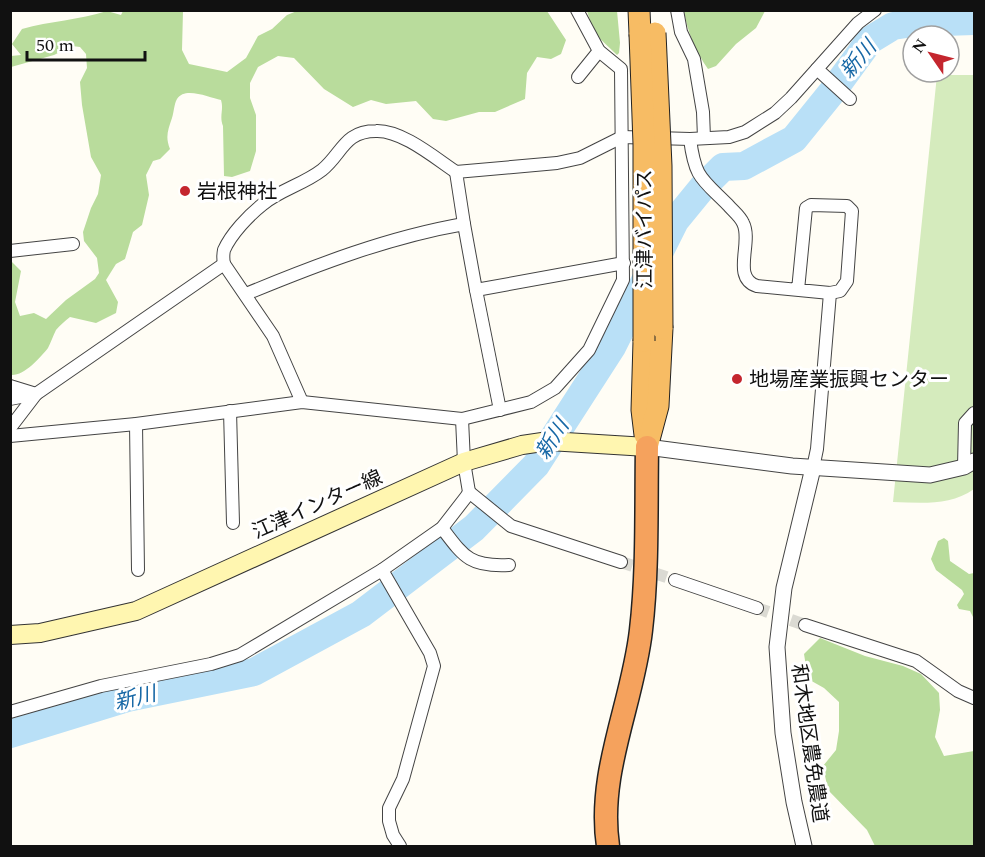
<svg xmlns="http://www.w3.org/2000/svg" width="985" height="857" font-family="Spectral,'Noto Sans JP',serif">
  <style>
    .green { fill: #d5ebbd }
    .forest { fill: #b9dc9c }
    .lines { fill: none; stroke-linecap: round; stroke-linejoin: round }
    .river { stroke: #b9e0f7; stroke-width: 28 }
    .minor-tunnel { stroke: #dbdad3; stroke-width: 12; stroke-dasharray: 12 6; stroke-linecap: butt }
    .minor-casing { stroke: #444; stroke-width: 14 }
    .tertiary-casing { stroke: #444; stroke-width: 17 }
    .secondary-casing { stroke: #333; stroke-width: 20 }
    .trunk-casing { stroke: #222; stroke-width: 23 }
    .motorway-casing { stroke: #222; stroke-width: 25 }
    .minor { stroke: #fff; stroke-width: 12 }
    .tertiary { stroke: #fff; stroke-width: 15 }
    .secondary { stroke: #fff6b0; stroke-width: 18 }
    .trunk { stroke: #f7bc64; stroke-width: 21 }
    .motorway { stroke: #f5a25d; stroke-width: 22 }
    .trunk-bridge-casing { stroke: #222; stroke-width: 23; stroke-linecap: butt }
    .trunk-bridge { stroke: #f7bc64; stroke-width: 21 }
    .poi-dot { fill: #c4262e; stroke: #fff; stroke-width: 2 }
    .labels { text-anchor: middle; stroke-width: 6; stroke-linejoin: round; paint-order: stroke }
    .poi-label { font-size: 20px; fill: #111; stroke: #fff; text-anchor: start }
    .street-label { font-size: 20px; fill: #111; stroke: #fff }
    .water-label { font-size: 21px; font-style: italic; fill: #1768a6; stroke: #fff }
  </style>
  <rect width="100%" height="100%" fill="#fffdf5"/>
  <!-- green -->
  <path class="green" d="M937,75H974V489C950,506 922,503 893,502Z"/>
  <!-- forest -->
  <g class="forest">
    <path d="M107,11L121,15L123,11H183L182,50L189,64L227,72L246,58L258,36L272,29L287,15L297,11H547L566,40L561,54L551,59L537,57L527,73L525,99L495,112H479L446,121L433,119L416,101L386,104L371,100L353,107L324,89L294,58L278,56L258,67L250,83V98L256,115V151L250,171L232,177L224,176L223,126C219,116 224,110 221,100C210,98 185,86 177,99C174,104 174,112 172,118C168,130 165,137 170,149L160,159L153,161L146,175L149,195L142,225L133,232L125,259L116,264L106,280L118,302L116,313L96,323L70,317C65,321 60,325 56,330C53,336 51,342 48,348C40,358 24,376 11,375V264L12,262L21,271L15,302L20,316L34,313L46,319L66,300L95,279L99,273L97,258L84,241L83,232L91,208L98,194L101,175L91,157L82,105L80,82L87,68L86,54L80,47L72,46L54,55L11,67V56L21,55L12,44L22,29C50,21 79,20 107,11Z"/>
    <polygon points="587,11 617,11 620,43 619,53 617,55 594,33"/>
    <path d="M684,11V10L765,11L756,28L736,44L716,66L708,69C696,52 687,31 684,11Z"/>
    <polygon points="944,538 948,541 950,561 969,574 974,573 974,619 970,611 959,609 957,605 964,594 962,590 936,570 931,559 938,541"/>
    <polygon points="820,638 865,656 903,666 921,674 939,693 940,710 935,737 944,756 974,751 974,846 875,846 867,830 828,790 823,766 836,750 839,731 839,702 824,688 808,679 804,654"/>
  </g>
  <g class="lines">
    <!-- river -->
    <polyline class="river" points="10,734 127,698 254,672 361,614 474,528 536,465 612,347 675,221 702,188 723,167 744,166 794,139 832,92 870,40 893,26 913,23 974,21"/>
    <!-- minor-tunnel -->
    <g class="minor-tunnel">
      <polyline points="621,562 675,580"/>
      <polyline points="757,608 805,625"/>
    </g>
    <!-- minor casing -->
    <g class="minor-casing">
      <g id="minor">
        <polyline points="677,10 681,32 694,59 703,112 704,138"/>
        <polyline points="817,69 850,99"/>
        <polyline points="578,77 599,51"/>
        <path d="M690,139C695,178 701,178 728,205C733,211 740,216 743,223C753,242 731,278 757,286L830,293L840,291L847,281L852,211L847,206L811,205L806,208L798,290"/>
        <polyline points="464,224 456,172 557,163 580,158 622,137 690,139 729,137 745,132 775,113 791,98 858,23 875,10"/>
        <polyline points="10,251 73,244"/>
        <path d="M224,264C223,259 223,255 224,250C231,234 249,215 263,204C280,190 304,184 322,170C342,154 344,131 376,131C402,130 435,158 456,172"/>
        <polyline points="476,290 500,410"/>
        <path d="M246,294C316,265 389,237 464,224L476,290L624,263"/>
        <polyline points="10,386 36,394 10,428"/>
        <polyline points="10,399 36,394 224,264 273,336 302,402"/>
        <polyline points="230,411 233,523"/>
        <polyline points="136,424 138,570"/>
        <polyline points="10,436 136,424 302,402 462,419 531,402 555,388 589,350 623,280 621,69 599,51 577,10"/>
        <polyline points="964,467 965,423 974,413"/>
        <polyline points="813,468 817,449 830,293"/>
        <polyline points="469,492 511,526 621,562"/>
        <path d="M442,528C464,557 470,567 509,565"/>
        <polyline points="382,570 430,653 434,666 403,779 389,808 389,821 393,835 400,846"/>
        <polyline points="675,580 757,608"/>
        <polyline points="805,625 916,661 958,691 974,698"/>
        <polyline points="10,712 101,686 211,664 240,655 382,570 442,528 466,497 469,492 464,462 462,419"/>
      </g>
    </g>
    <!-- tertiary casing -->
    <g class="tertiary-casing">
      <g id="tertiary">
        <polyline points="647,447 792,466 930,475 964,467 974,461"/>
        <polyline points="804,846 794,802 783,733 777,647 784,588 813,468"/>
      </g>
    </g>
    <!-- secondary casing -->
    <g class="secondary-casing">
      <polyline id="secondary" points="10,635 40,633 136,611 464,462 522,445 549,441 647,447"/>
    </g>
    <!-- trunk casing -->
    <g class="trunk-casing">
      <g id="trunk">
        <polyline points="639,10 640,34"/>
        <polyline points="644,341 642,410 645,435"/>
        <polyline points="647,447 658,406 662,328"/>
      </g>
    </g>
    <!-- motorway casing -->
    <g class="motorway-casing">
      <path id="motorway" d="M608,846C597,772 633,703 641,630C648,570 646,508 647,447"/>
    </g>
    <!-- minor -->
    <use href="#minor" class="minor"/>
    <!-- tertiary -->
    <use href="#tertiary" class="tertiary"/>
    <!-- secondary -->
    <use href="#secondary" class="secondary"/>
    <!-- trunk -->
    <use href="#trunk" class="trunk"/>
    <!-- motorway -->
    <use href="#motorway" class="motorway"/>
    <!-- trunk-bridge casing -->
    <g class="trunk-bridge-casing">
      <g id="trunk-bridge">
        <polyline points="655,33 661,166 662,328"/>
        <polyline points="640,34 644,144 644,341"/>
      </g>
    </g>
    <!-- trunk-bridge -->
    <use href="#trunk-bridge" class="trunk-bridge"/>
  </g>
  <!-- markers -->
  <g class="poi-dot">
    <circle cx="185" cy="191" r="6"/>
    <circle cx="737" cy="379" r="6"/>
  </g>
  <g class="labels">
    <!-- poi labels -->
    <g class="poi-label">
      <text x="197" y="198">岩根神社</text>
      <text x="749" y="386">地場産業振興センター</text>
    </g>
    <!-- street labels -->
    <g class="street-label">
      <text transform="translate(644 229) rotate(-90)" y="7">江津バイパス</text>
      <text transform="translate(317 504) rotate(-24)" y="7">江津インター線</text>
      <text transform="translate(810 743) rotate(82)" y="7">和木地区農免農道</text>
    </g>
    <!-- water labels -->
    <g class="water-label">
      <text transform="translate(858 59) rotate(-49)" y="7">新川</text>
      <text transform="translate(552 439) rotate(-57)" y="7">新川</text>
      <text transform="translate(135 698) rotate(-14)" y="7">新川</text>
    </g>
  </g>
  <!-- border -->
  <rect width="985" height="857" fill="none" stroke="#111111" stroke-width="24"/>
  <!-- north arrow -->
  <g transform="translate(931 54) rotate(305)"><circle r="28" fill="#ffffff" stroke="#a0a0a0" stroke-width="1.5"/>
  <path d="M0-4.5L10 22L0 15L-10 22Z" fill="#c4262e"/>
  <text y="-9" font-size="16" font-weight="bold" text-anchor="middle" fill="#111111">N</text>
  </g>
  <!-- scale -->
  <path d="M27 51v9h118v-9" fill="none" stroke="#111111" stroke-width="3"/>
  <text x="36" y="51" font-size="18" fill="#111111" stroke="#ffffff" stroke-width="4.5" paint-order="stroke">50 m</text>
</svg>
